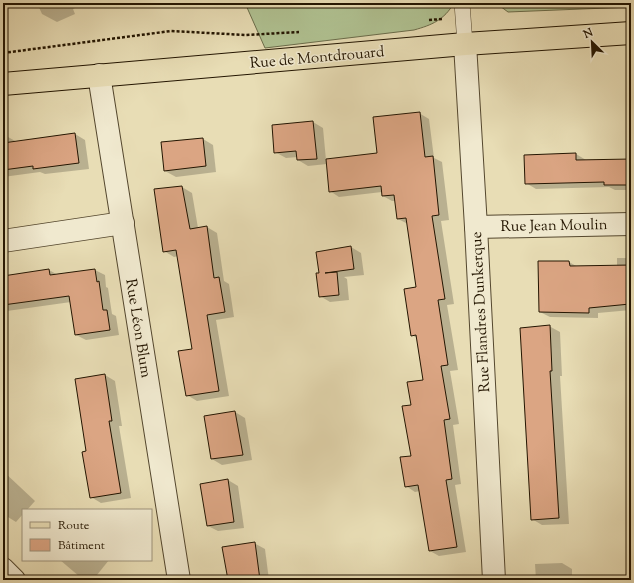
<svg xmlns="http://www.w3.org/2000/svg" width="634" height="583" font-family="'Sorts Mill Goudy',serif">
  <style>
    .grass { fill: #b0c292; stroke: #6a6c4a }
    .shadow { fill: #0003 }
    .building { fill: #dba583; stroke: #231501 }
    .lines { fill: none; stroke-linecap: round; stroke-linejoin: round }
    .lane-casing { stroke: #54472e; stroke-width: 16 }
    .street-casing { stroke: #54472e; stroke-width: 24 }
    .primary-casing { stroke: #231501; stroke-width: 24 }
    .path { stroke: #231501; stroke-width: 2.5; stroke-dasharray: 3 2; stroke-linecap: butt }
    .lane { stroke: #f0e9cf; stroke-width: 15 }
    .street { stroke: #f0e9cf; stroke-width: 22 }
    .primary { stroke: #e8ddb5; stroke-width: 22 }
    .labels { text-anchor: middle; stroke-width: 3; stroke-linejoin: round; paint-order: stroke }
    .street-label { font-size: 15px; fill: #231501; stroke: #f0e9cf }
  </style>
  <rect width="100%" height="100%" fill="#e8ddb5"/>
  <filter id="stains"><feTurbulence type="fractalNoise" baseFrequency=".005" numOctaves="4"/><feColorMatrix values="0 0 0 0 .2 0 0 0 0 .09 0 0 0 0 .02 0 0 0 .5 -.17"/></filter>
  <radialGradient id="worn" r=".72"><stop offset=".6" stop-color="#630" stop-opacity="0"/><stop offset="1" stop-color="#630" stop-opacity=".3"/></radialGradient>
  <!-- grass -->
  <g class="grass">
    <path d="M245,3H454C444,20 432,25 414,30L265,48Z"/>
    <polygon points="496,3 631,3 631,7 508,12"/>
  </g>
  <!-- shadow -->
  <g class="shadow">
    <polygon points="37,3 85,3 73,9 75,14 57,22 42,14"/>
    <polygon points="419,113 429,119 434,158 442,162 449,220 441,221 454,304 447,305 458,370 450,371 459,424 453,425 461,484 455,485 466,552 439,556 430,551 420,491 415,492 406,486 412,456 412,406 424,380 417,338 412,335 417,288 408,224 398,219 396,201 392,201 383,196 382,192 339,197 330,191 327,164 308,166 298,160 298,157 286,158 275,152 313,122 323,128 326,160 378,154"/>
    <polygon points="75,134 85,140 89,169 45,174 40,172 3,177 3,137 8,137 17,142"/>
    <polygon points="203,139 213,145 216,172 176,177 165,171 162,143"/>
    <polygon points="576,154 586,160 631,160 631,190 615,190 609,187 536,189 526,183"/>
    <polygon points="182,187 192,193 198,228 207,227 217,233 224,281 229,284 234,317 216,320 229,396 197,401 187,395 193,350 178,256 174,257 164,251 155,190"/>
    <polygon points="351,247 361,253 364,275 344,277 347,279 349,300 330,302 320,296 320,274 317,253"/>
    <polygon points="630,257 631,257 631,310 598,313 598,318 550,317 540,312 539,262 569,262 578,267 617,266 617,258 631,258"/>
    <polygon points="49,270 58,275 95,270 105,275 106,287 108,288 112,314 116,316 119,335 86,340 76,335 71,302 7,311 3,309 3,277"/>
    <polygon points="549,326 560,332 562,376 560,376 569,524 542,525 532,519"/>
    <polygon points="105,375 115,381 122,426 119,426 131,498 101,503 91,497 87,452"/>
    <polygon points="235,412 245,418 252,460 222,465 212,459"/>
    <polygon points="3,471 35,501 27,510 23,510 23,514 16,522 3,514"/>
    <polygon points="228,480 238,486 244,528 218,531 208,526"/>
    <polygon points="254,543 265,549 269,580 232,580"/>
    <polygon points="60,560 109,560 93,580 86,580 80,577"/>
    <polygon points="562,563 572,569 572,580 536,580 535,564"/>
  </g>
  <!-- building -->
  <g class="building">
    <polygon points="420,112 425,157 433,156 439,215 432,216 445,299 438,300 448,365 441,366 450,419 444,420 452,479 446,480 457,547 429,551 418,485 405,487 400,457 411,456 402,406 411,405 407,382 423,380 416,335 411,336 404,289 416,287 406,218 397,219 394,195 382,196 381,186 329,192 326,159 377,153 373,117"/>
    <polygon points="313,121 317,159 297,160 296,151 274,153 272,125"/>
    <polygon points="75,133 79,163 33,169 33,166 3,170 3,143"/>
    <polygon points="203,138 206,166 164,171 161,142"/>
    <polygon points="576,153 576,160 631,159 631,185 604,185 604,182 525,184 524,155"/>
    <polygon points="182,186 190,229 207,226 214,278 219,277 225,312 207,315 219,391 186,396 178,351 192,349 176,250 163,252 154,189"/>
    <polygon points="351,246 354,269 325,273 337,272 339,295 319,297 316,273 319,273 316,252"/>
    <polygon points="538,261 569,261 570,266 631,265 631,290 629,290 630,304 589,308 589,313 539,312"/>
    <polygon points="49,269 50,275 95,269 97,282 99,281 103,310 107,310 110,330 75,335 69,296 3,305 3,276"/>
    <polygon points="550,325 552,371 550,371 559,518 531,520 520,328"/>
    <polygon points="105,374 112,421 109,421 121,493 90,498 82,452 86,451 75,379"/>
    <polygon points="235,411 243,455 211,459 204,416"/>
    <polygon points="228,479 234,522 207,526 200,484"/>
    <polygon points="255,542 260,580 228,580 222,547"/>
  </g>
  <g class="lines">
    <!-- lane casing -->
    <g class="lane-casing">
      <polyline id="lane" points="462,3 465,44"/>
    </g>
    <!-- street casing -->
    <g class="street-casing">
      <g id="street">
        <polyline points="465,44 476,227 494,580"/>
        <polyline points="99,75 179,580"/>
        <polyline points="476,227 631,224"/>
        <polyline points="3,241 123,223"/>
        <polyline points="3,569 14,580"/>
      </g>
    </g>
    <!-- primary casing -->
    <g class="primary-casing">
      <polyline id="primary" points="3,84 465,44 631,33"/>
    </g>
    <!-- path -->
    <g class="path">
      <polyline points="429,20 442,19"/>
      <polyline points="3,53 171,31 246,35 299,32"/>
    </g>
    <!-- lane -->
    <use href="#lane" class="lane"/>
    <!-- street -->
    <use href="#street" class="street"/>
    <!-- primary -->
    <use href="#primary" class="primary"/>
  </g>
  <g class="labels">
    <!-- street labels -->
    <g class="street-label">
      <text transform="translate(317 57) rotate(-5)" y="5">Rue de Montdrouard</text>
      <text transform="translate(554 225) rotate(-1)" y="5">Rue Jean Moulin</text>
      <text transform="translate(480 312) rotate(-93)" y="5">Rue Flandres Dunkerque</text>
      <text transform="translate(139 328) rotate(81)" y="5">Rue Léon Blum</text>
    </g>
  </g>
  <!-- margin -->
  <rect width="634" height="583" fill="none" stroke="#e8ddb5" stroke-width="16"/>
  <rect x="4" y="4" width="626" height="575" fill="none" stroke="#231501" stroke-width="2"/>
  <rect x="8" y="8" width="618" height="567" fill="none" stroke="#231501"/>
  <!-- legend -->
  <rect x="22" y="509" width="130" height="52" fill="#f0e9cf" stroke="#9e947d"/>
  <rect x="30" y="522" width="20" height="6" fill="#e8ddb5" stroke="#9e947d"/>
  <text x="58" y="529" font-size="12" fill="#231501">Route</text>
  <rect x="30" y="539" width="20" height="12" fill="#dba583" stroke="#9e947d"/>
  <text x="58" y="549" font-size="12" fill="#231501">Bâtiment</text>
  <!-- north arrow -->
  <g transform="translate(592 42) rotate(336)" stroke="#f0e9cf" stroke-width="3" paint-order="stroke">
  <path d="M0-3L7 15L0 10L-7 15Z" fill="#231501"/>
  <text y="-6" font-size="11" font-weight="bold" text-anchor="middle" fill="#231501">N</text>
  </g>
  <rect width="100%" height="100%" filter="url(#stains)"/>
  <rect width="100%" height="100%" fill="url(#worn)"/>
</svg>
